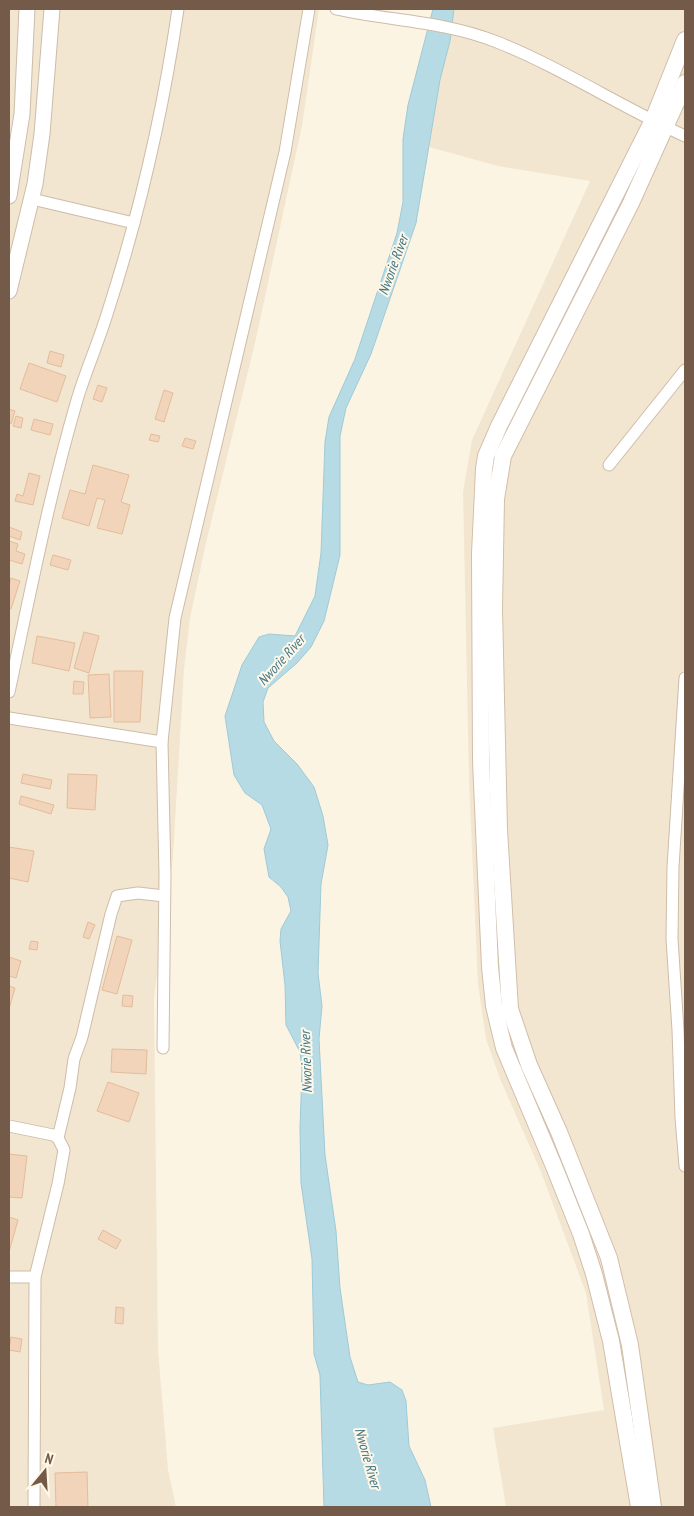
<svg xmlns="http://www.w3.org/2000/svg" width="694" height="1516" font-family="'PT Sans Narrow',sans-serif">
  <style>
    .residential { fill: #f3e6d1 }
    .water { fill: #b7dbe5; stroke: #9ecad7 }
    .building { fill: #f1d4ba; stroke: #e4bc9b }
    .lines { fill: none; stroke-linecap: round; stroke-linejoin: round }
    .minor-casing { stroke: #cdbca9; stroke-width: 13 }
    .tertiary-casing { stroke: #cdbca9; stroke-width: 17 }
    .secondary-casing { stroke: #d2bea9; stroke-width: 18 }
    .minor { stroke: #fff; stroke-width: 11 }
    .tertiary { stroke: #fff; stroke-width: 15 }
    .secondary { stroke: #fff; stroke-width: 16 }
    .labels { text-anchor: middle; stroke-width: 4; stroke-linejoin: round; paint-order: stroke }
    .water-label { font-size: 14px; font-style: italic; fill: #437787; stroke: #fff8e9 }
  </style>
  <rect width="100%" height="100%" fill="#fcf4e3"/>
  <!-- residential -->
  <g class="residential">
    <polygon points="9,9 319,9 302,126 255,343 206,543 190,618 184,670 173,857 154,998 158,1349 168,1469 176,1507 9,1507"/>
    <polygon points="454,9 685,9 685,1507 506,1507 493,1428 604,1410 586,1293 541,1172 500,1079 486,1039 478,984 469,782 463,492 472,440 590,181 498,166 429,147 440,79 450,41"/>
  </g>
  <!-- water -->
  <polygon class="water" points="433,9 454,9 450,41 440,80 416,223 371,354 346,408 340,436 340,555 324,621 311,647 297,663 268,688 263,702 264,722 274,741 297,764 314,787 323,816 328,845 321,884 318,973 322,1006 319,1039 325,1155 336,1231 340,1288 350,1357 358,1382 368,1385 390,1382 402,1390 406,1401 409,1446 425,1480 431,1507 324,1507 320,1375 314,1354 312,1259 301,1183 300,1128 302,1070 300,1052 286,1025 285,985 280,941 281,929 291,911 288,897 281,887 269,877 264,849 271,829 262,805 245,793 234,775 225,716 242,665 259,637 269,634 295,636 315,596 321,553 325,442 329,417 355,359 397,233 403,202 403,139 408,105"/>
  <!-- building -->
  <g class="building">
    <polygon points="50,351 64,355 61,367 47,363"/>
    <polygon points="29,363 66,376 57,402 20,389"/>
    <polygon points="98,385 107,388 102,402 93,399"/>
    <polygon points="164,390 173,393 164,422 155,419"/>
    <polygon points="9,409 15,411 11,424 9,423"/>
    <polygon points="16,416 23,418 21,428 13,426"/>
    <polygon points="34,419 53,424 50,435 31,430"/>
    <polygon points="151,434 160,436 158,442 149,440"/>
    <polygon points="185,438 196,441 193,449 182,446"/>
    <polygon points="93,465 129,475 121,502 130,505 122,534 97,528 105,500 97,498 89,526 62,518 70,490 85,494"/>
    <polygon points="29,473 40,476 33,505 15,501 17,494 23,496"/>
    <polygon points="9,527 22,532 20,540 9,536"/>
    <polygon points="9,541 18,544 16,551 25,554 22,564 9,560"/>
    <polygon points="53,555 71,560 68,570 50,565"/>
    <polygon points="11,578 20,581 11,609 9,609 9,586"/>
    <polygon points="84,632 99,636 89,673 74,668"/>
    <polygon points="37,636 75,643 69,671 32,663"/>
    <polygon points="114,671 143,671 140,722 114,722"/>
    <polygon points="109,674 111,717 90,718 88,675"/>
    <polygon points="74,681 84,682 83,694 73,694"/>
    <polygon points="23,774 52,780 50,789 21,783"/>
    <polygon points="68,774 97,775 95,810 67,808"/>
    <polygon points="21,796 54,805 51,814 19,804"/>
    <polygon points="9,847 34,851 28,882 9,878"/>
    <polygon points="88,922 95,925 89,939 83,937"/>
    <polygon points="117,936 132,940 117,994 102,990"/>
    <polygon points="31,941 38,942 37,950 29,949"/>
    <polygon points="9,957 21,961 16,978 9,976"/>
    <polygon points="9,986 15,988 9,1009"/>
    <polygon points="123,995 133,996 132,1007 122,1006"/>
    <polygon points="112,1049 147,1050 146,1074 111,1072"/>
    <polygon points="108,1082 139,1093 129,1122 97,1111"/>
    <polygon points="9,1154 27,1156 22,1198 9,1197"/>
    <polygon points="9,1217 18,1220 9,1252"/>
    <polygon points="103,1230 121,1240 116,1249 98,1239"/>
    <polygon points="116,1307 124,1308 123,1324 115,1323"/>
    <polygon points="11,1337 22,1339 20,1352 9,1350"/>
    <polygon points="87,1472 88,1507 56,1507 55,1473"/>
  </g>
  <g class="lines">
    <!-- minor casing -->
    <g class="minor-casing">
      <g id="minor">
        <path d="M336,9C391,21 443,21 497,42C562,68 621,107 685,136"/>
        <polyline points="32,199 134,223"/>
        <polyline points="609,465 685,370"/>
        <polyline points="685,678 673,867 672,939 678,1030 681,1118 685,1166"/>
        <path d="M9,692C30,594 49,496 77,400C86,370 99,341 108,311C140,212 163,111 178,9"/>
        <polyline points="9,718 162,742 175,618 285,152 309,9"/>
        <polyline points="162,742 165,875 163,1048"/>
        <polyline points="9,1126 53,1135 58,1138 64,1150 58,1184 35,1277 34,1507"/>
        <polyline points="58,1138 70,1088 74,1059 82,1037 111,914 117,896 138,893 164,896"/>
        <polyline points="9,1277 35,1277"/>
      </g>
    </g>
    <!-- tertiary casing -->
    <g class="tertiary-casing">
      <g id="tertiary">
        <polyline points="9,196 22,114 27,9"/>
        <polyline points="9,291 35,184 42,134 52,9"/>
      </g>
    </g>
    <!-- secondary casing -->
    <g class="secondary-casing">
      <g id="secondary">
        <polyline points="639,1507 611,1341 594,1274 581,1234 553,1164 504,1048 494,1006 490,967 481,761 480,554 484,469 486,456 499,426 653,120 685,40"/>
        <polyline points="653,1507 630,1345 609,1258 559,1132 529,1065 510,1009 499,830 494,609 496,499 503,456 631,203 685,83"/>
      </g>
    </g>
    <!-- minor -->
    <use href="#minor" class="minor"/>
    <!-- tertiary -->
    <use href="#tertiary" class="tertiary"/>
    <!-- secondary -->
    <use href="#secondary" class="secondary"/>
  </g>
  <g class="labels">
    <!-- water labels -->
    <g class="water-label">
      <text transform="translate(393 265) rotate(-70)" y="5">Nworie River</text>
      <text transform="translate(281 660) rotate(-48)" y="5">Nworie River</text>
      <text transform="translate(306 1062) rotate(-92)" y="5">Nworie River</text>
      <text transform="translate(368 1458) rotate(74)" y="5">Nworie River</text>
    </g>
  </g>
  <!-- border -->
  <rect width="694" height="1516" fill="none" stroke="#745b49" stroke-width="20"/>
  <!-- north arrow -->
  <g transform="translate(45 1471) rotate(18)" stroke="#fff8e9" stroke-width="4" paint-order="stroke">
  <path d="M0-4L9 19L0 12L-9 19Z" fill="#745b49"/>
  <text y="-8" font-size="14" font-weight="bold" text-anchor="middle" fill="#745b49">N</text>
  </g>
</svg>
